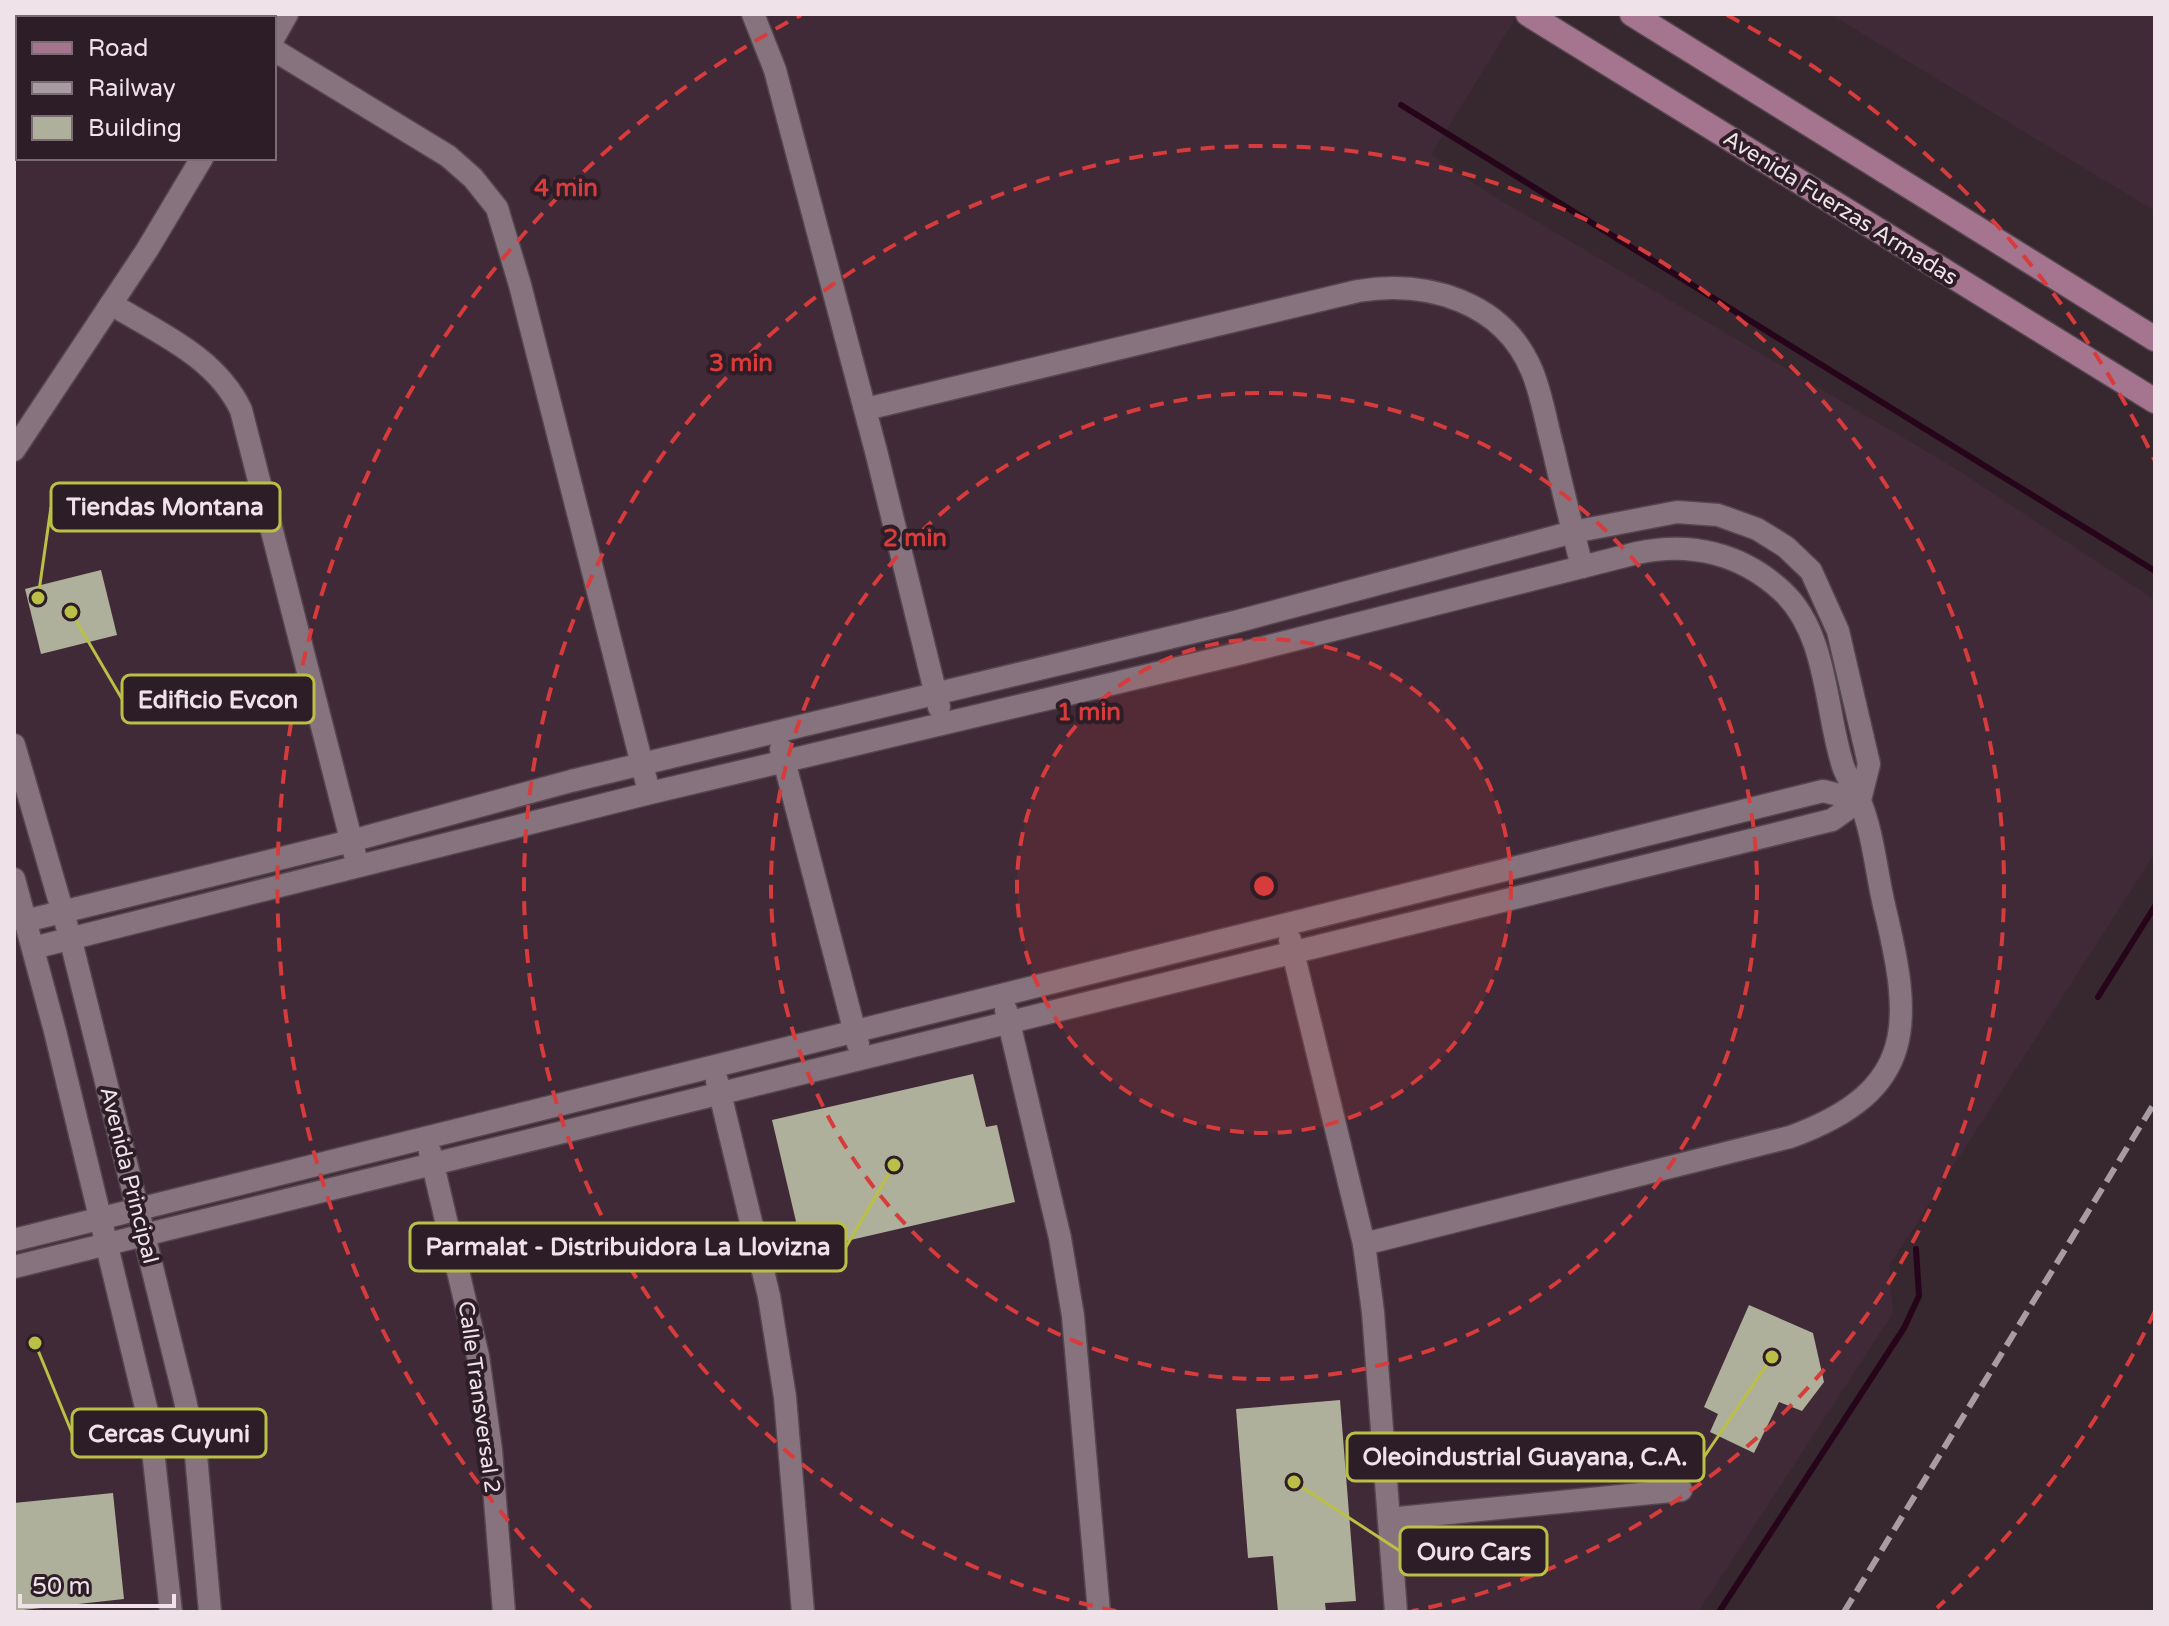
<svg xmlns="http://www.w3.org/2000/svg" width="2169" height="1626" font-family="'Varela Round',sans-serif">
  <style>
    .built { fill: #412a37; fill-rule: evenodd }
    .lines { fill: none; stroke-linecap: round; stroke-linejoin: round }
    .stream { stroke: #26051a; stroke-width: 6 }
    .building { fill: #aeb09b }
    .street-casing { stroke: #54464e; stroke-width: 25 }
    .secondary-casing { stroke: #54464e; stroke-width: 27 }
    .street { stroke: #87737e; stroke-width: 22 }
    .secondary { stroke: #a57590; stroke-width: 24 }
    .rail { stroke: #a99ba2; stroke-width: 6; stroke-dasharray: 16 8; stroke-linecap: butt }
    .ring { fill: none; stroke: #d83b3b; stroke-width: 4; stroke-dasharray: 14 10 }
    .labels { text-anchor: middle; stroke-width: 8; stroke-linejoin: round; paint-order: stroke }
    .street-label { font-size: 22px; fill: #efe3e9; stroke: #2d1d26 }
    .centre { fill: #d83b3b; stroke: #2d1d26; stroke-width: 4 }
    .ring-label { font-size: 24px; text-anchor: middle; font-weight: bold; fill: #d83b3b; stroke: #2d1d26; stroke-width: 8; stroke-linejoin: round; paint-order: stroke }
    .leader { fill: none; stroke: #bac045; stroke-width: 3 }
    .callout-dot { fill: #bac045; stroke: #2d1d26; stroke-width: 3 }
    .callout { fill: #2d1d26; stroke: #bac045; stroke-width: 3 }
    .callout-label { font-size: 24px; text-anchor: middle; font-weight: bold; fill: #efe3e9 }
  </style>
  <rect width="100%" height="100%" fill="#37272f"/>
  <!-- built -->
  <g class="built">
    <path d="M14,14H1518L1431,155L1495,197L1953,467L2155,600V853L1889,1266L1893,1313L1698,1612H14ZM18,18H274V158H18Z"/>
    <polygon points="1830,14 2155,14 2155,211"/>
  </g>
  <g class="lines">
    <!-- stream -->
    <g class="stream">
      <polyline points="1401,105 2155,571"/>
      <polyline points="2098,997 2155,906"/>
      <polyline points="1719,1612 1904,1328 1919,1296 1916,1249"/>
    </g>
  </g>
  <!-- building -->
  <g class="building">
    <polygon points="101,570 117,635 41,654 25,589"/>
    <polygon points="973,1074 986,1127 997,1125 1015,1202 803,1251 772,1120"/>
    <polygon points="1749,1305 1813,1333 1824,1382 1802,1411 1779,1402 1754,1453 1710,1432 1718,1414 1704,1407"/>
    <polygon points="1340,1400 1356,1601 1325,1603 1326,1612 1278,1612 1273,1556 1248,1558 1236,1409"/>
    <polygon points="113,1493 124,1599 14,1611 14,1503"/>
  </g>
  <g class="lines">
    <!-- street casing -->
    <g class="street-casing">
      <g id="street">
        <polyline points="753,14 775,70 877,455 939,707"/>
        <polyline points="274,37 287,14"/>
        <polyline points="274,50 448,156 473,178 497,208 520,285 646,780"/>
        <path d="M111,304C159,333 216,357 241,410L355,855"/>
        <path d="M866,409L1358,291C1427,280 1503,301 1532,371C1542,395 1546,423 1553,448C1562,488 1572,527 1582,567"/>
        <polyline points="14,450 147,250 202,158"/>
        <polyline points="14,745 70,937 185,1400 196,1455 210,1612"/>
        <polyline points="781,749 858,1044"/>
        <polyline points="14,879 55,1031 150,1424 171,1612"/>
        <polyline points="1290,940 1364,1244 1373,1312 1396,1612"/>
        <path d="M33,948L650,793L1242,653L1637,553C1691,541 1742,554 1782,591C1828,633 1825,711 1843,766C1847,778 1855,788 1859,799C1873,831 1876,871 1884,905C1912,1021 1920,1090 1790,1137L1364,1244"/>
        <polyline points="1006,1010 1060,1238 1073,1316 1099,1612"/>
        <polyline points="717,1081 769,1296 785,1397 803,1612"/>
        <polyline points="430,1152 478,1356 491,1450 504,1612"/>
        <polyline points="14,1240 1823,791 1860,800"/>
        <polyline points="14,1267 1832,820 1860,800 1869,764 1838,631 1811,571 1786,547 1757,529 1718,515 1677,512 1573,532 1235,622 571,781 351,841 25,921"/>
        <polyline points="1389,1519 1681,1490"/>
      </g>
    </g>
    <!-- secondary casing -->
    <g class="secondary-casing">
      <g id="secondary">
        <polyline points="1528,14 2155,401"/>
        <polyline points="1632,14 2155,339"/>
      </g>
    </g>
    <!-- street -->
    <use href="#street" class="street"/>
    <!-- secondary -->
    <use href="#secondary" class="secondary"/>
    <!-- rail -->
    <polyline class="rail" points="1844,1612 2155,1102"/>
  </g>
  <!-- distance rings -->
  <circle cx="1264" cy="886" r="247" fill="#d83b3b" fill-opacity=".12"/>
  <g class="ring">
    <circle cx="1264" cy="886" r="247"/>
    <circle cx="1264" cy="886" r="493"/>
    <path d="M1116 1611A740 740 0 1 1 1412 1611"/>
    <path d="M2155 1311A987 987 0 0 1 1937 1608M591 1608A987 987 0 0 1 801 15M1727 15A987 987 0 0 1 2155 461"/>
  </g>
  <g class="labels">
    <!-- street labels -->
    <g class="street-label">
      <text transform="translate(1841 207) rotate(32)" y="8">Avenida Fuerzas Armadas</text>
      <text transform="translate(130 1175) rotate(76)" y="8">Avenida Principal</text>
      <text transform="translate(480 1397) rotate(82)" y="8">Calle Transversal 2</text>
    </g>
  </g>
  <circle cx="1264" cy="886" r="12" class="centre"/>
  <g class="ring-label">
    <text x="566" y="196">4 min</text>
    <text x="741" y="371">3 min</text>
    <text x="915" y="546">2 min</text>
    <text x="1089" y="720">1 min</text>
  </g>
  <!-- callouts -->
  <path class="leader" d="M38 598L51 507M71 612L122 699M894 1165L846 1247M35 1343L72 1433M1772 1357L1704 1457M1294 1482L1400 1551"/>
  <g class="callout-dot">
    <circle cx="38" cy="598" r="8"/>
    <circle cx="71" cy="612" r="8"/>
    <circle cx="894" cy="1165" r="8"/>
    <circle cx="35" cy="1343" r="8"/>
    <circle cx="1772" cy="1357" r="8"/>
    <circle cx="1294" cy="1482" r="8"/>
  </g>
  <g class="callout">
    <rect x="51" y="483" width="229" height="48" rx="8"/>
    <rect x="122" y="675" width="192" height="48" rx="8"/>
    <rect x="410" y="1223" width="436" height="48" rx="8"/>
    <rect x="72" y="1409" width="194" height="48" rx="8"/>
    <rect x="1347" y="1433" width="357" height="48" rx="8"/>
    <rect x="1400" y="1527" width="147" height="48" rx="8"/>
  </g>
  <g class="callout-label">
    <text x="165" y="515">Tiendas Montana</text>
    <text x="218" y="708">Edificio Evcon</text>
    <text x="628" y="1255">Parmalat - Distribuidora La Llovizna</text>
    <text x="169" y="1442">Cercas Cuyuni</text>
    <text x="1525" y="1465">Oleoindustrial Guayana, C.A.</text>
    <text x="1474" y="1560">Ouro Cars</text>
  </g>
  <!-- border -->
  <rect width="2169" height="1626" fill="none" stroke="#efe3e9" stroke-width="32"/>
  <!-- legend -->
  <rect x="16" y="16" width="260" height="144" fill="#2d1d26" stroke="#7b6c74" stroke-width="2"/>
  <rect x="32" y="42" width="40" height="12" fill="#a57590" stroke="#7b6c74" stroke-width="2"/>
  <text x="88" y="56" font-size="24" fill="#efe3e9">Road</text>
  <rect x="32" y="82" width="40" height="12" fill="#a99ba2" stroke="#7b6c74" stroke-width="2"/>
  <text x="88" y="96" font-size="24" fill="#efe3e9">Railway</text>
  <rect x="32" y="116" width="40" height="24" fill="#aeb09b" stroke="#7b6c74" stroke-width="2"/>
  <text x="88" y="136" font-size="24" fill="#efe3e9">Building</text>
  <!-- scale -->
  <path d="M20 1594v12h154v-12" fill="none" stroke="#efe3e9" stroke-width="4"/>
  <text x="32" y="1594" font-size="24" fill="#efe3e9" stroke="#2d1d26" stroke-width="6" paint-order="stroke">50 m</text>
</svg>
